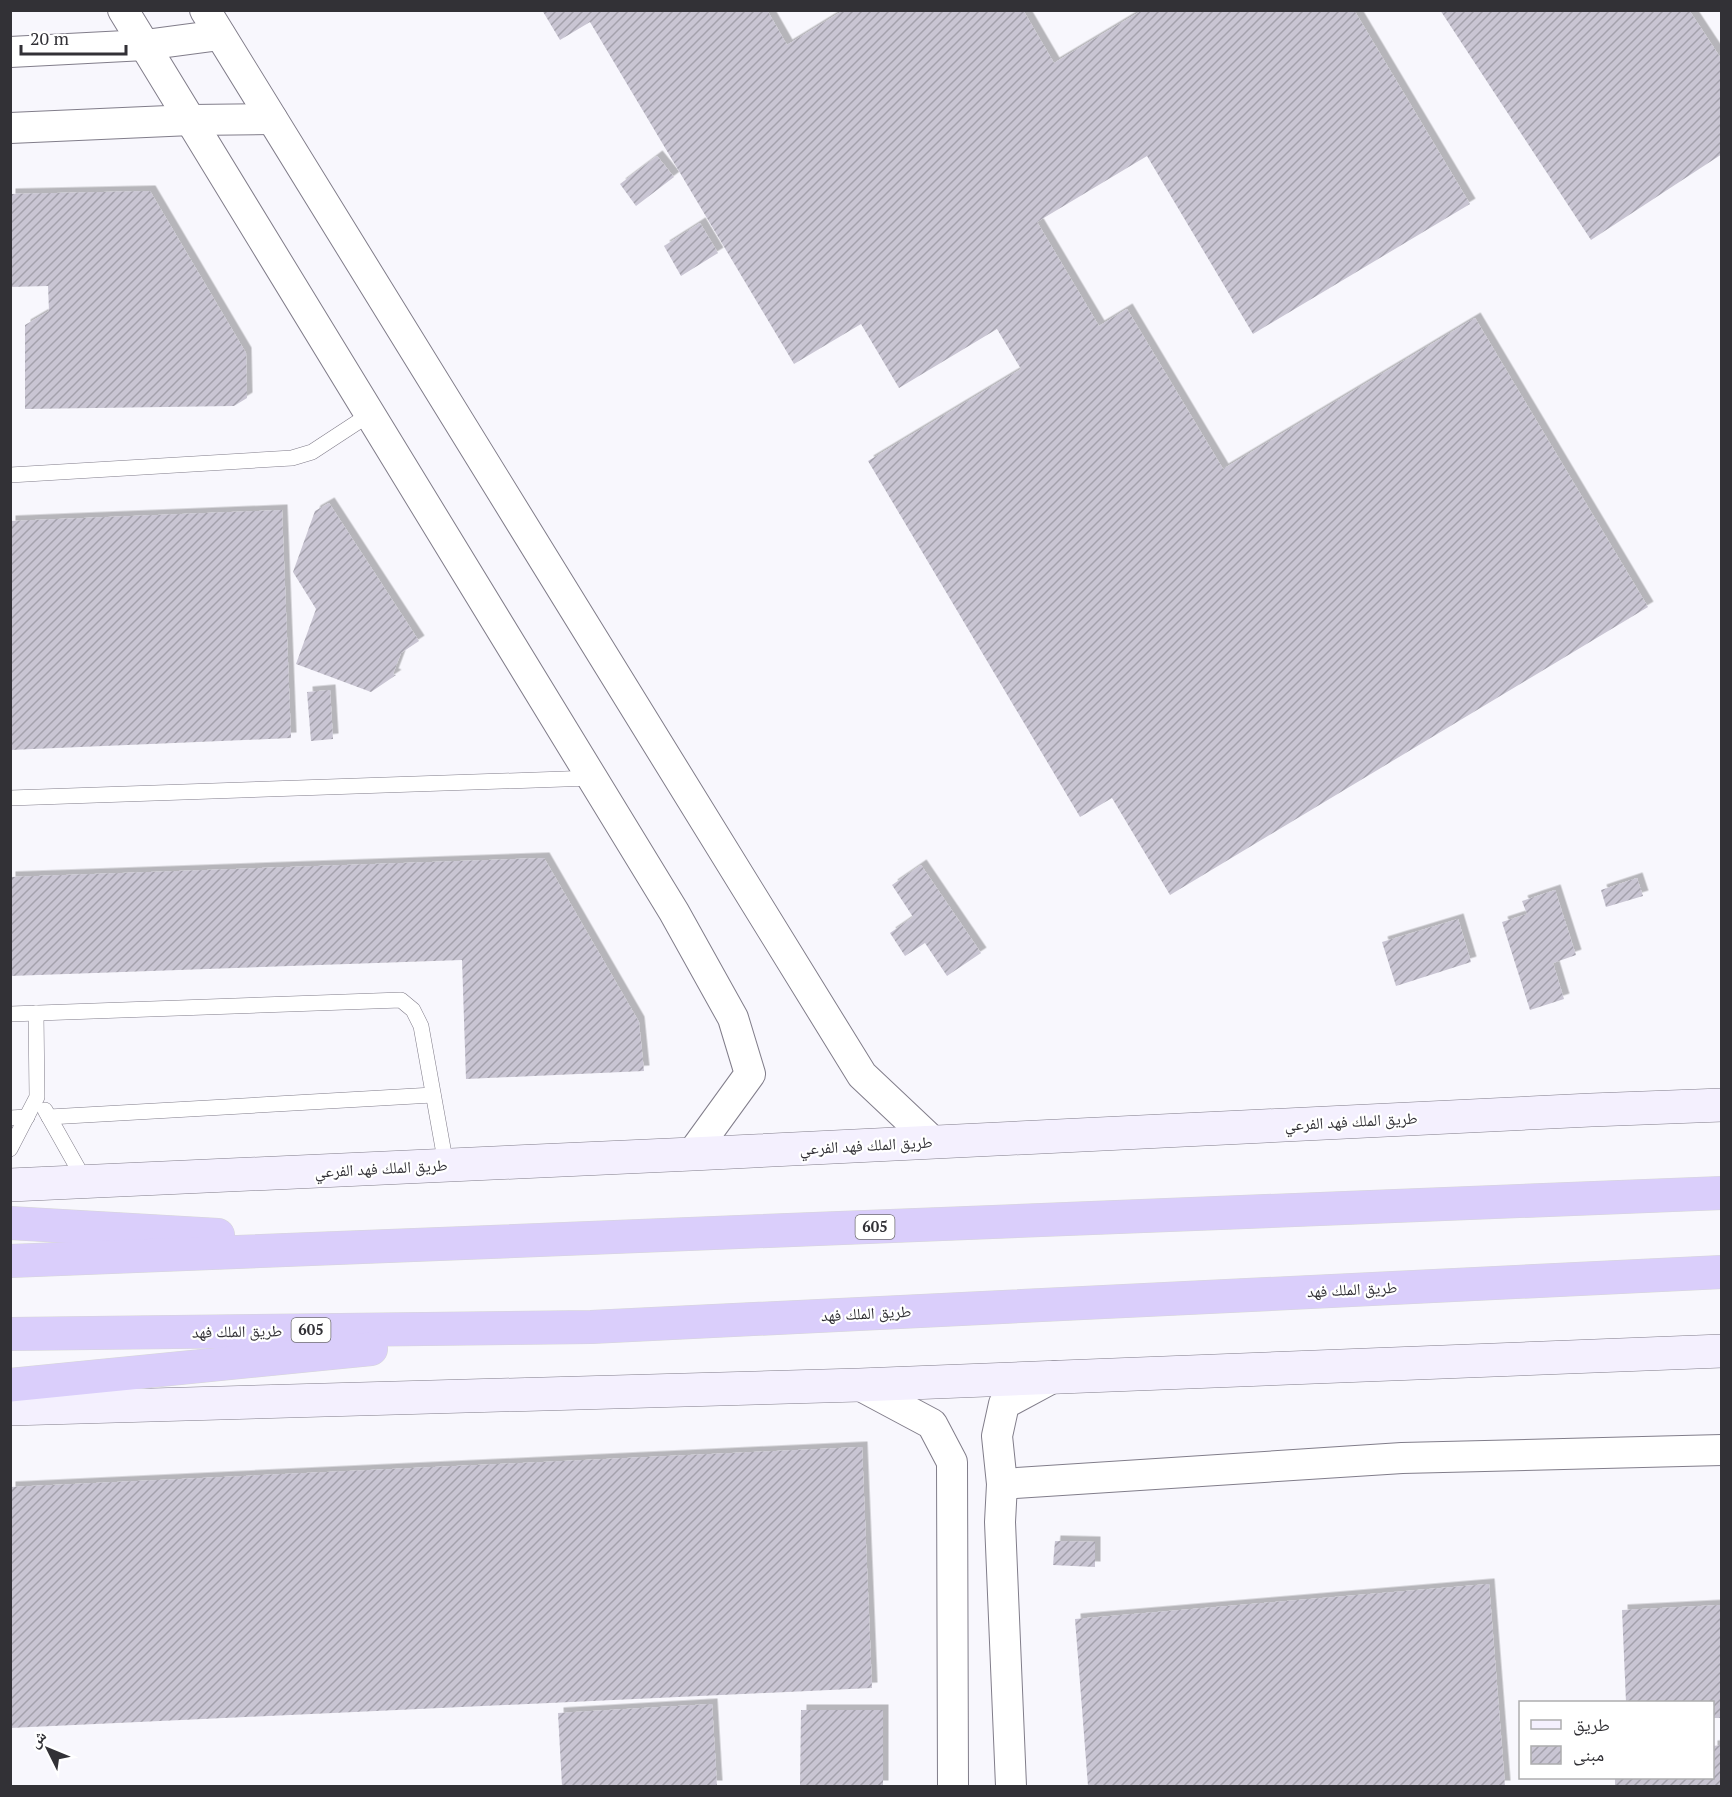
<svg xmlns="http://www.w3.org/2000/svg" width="1732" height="1797" font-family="'PT Serif','Noto Naskh Arabic',serif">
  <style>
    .building { fill: url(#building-hatch); filter: url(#shadow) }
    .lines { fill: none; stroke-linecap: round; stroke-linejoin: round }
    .lane-casing { stroke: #817d8a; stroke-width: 16 }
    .street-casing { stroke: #817d8a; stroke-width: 32 }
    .secondary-casing { stroke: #817d8a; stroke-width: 34 }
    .highway-casing { stroke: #d6d6d7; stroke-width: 34 }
    .lane { stroke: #fff; stroke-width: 15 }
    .street { stroke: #fff; stroke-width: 30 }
    .secondary { stroke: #f4f0fe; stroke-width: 33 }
    .highway { stroke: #dacefb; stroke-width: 33 }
    .labels { text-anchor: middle; stroke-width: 4.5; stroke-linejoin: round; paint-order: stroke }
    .shield { fill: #fff; stroke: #706f72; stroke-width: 1.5 }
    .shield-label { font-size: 15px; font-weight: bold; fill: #323136 }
    .street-label { font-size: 16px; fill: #323136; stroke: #fff }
  </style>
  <defs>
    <pattern id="building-hatch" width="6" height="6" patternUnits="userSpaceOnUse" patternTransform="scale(1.5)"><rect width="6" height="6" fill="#c9c5d3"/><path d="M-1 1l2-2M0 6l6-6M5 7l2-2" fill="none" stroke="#a4a1ac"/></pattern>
    <filter id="shadow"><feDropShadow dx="5.5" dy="-5.5" stdDeviation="0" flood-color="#0004"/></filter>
  </defs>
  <rect width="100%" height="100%" fill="#f8f7fd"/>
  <!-- building -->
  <g class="building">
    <polygon points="542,10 767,10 787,45 844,10 1023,10 1054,63 1141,11 1354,10 1470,204 1253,334 1147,156 1037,222 1099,326 1127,309 1223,469 1475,318 1648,607 1170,895 1112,798 1080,817 868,461 1021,369 997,329 899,388 861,324 794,364 590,22 560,40"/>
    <polygon points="1440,10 1689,10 1722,60 1722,154 1591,240"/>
    <polygon points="657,156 674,177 636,206 620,184"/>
    <polygon points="150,191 246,353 247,398 234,406 25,409 25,325 49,311 48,286 10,287 10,194"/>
    <polygon points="700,223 718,253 681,276 664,246"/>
    <polygon points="329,503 419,641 401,653 393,674 396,675 371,692 296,664 316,609 293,572 315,511"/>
    <polygon points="282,510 291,738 10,750 10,521"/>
    <polygon points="330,690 333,739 311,741 307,692"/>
    <polygon points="544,858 639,1022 644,1071 466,1079 462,960 10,976 10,877"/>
    <polygon points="921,865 981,953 947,976 925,943 905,956 890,933 913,917 892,885"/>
    <polygon points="1637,878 1643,896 1606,907 1601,890"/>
    <polygon points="1555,890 1576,955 1553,963 1564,999 1530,1010 1502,922 1527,914 1522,901"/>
    <polygon points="1458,919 1471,962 1396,986 1382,942"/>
    <polygon points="862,1447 872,1688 10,1728 10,1487"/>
    <polygon points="1055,1541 1095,1542 1095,1567 1053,1565"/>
    <polygon points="1489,1584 1505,1786 1088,1786 1075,1619"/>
    <polygon points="1721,1605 1722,1718 1712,1718 1712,1702 1626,1702 1622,1610"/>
    <polygon points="712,1704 717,1786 562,1786 558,1713"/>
    <polygon points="801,1710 883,1710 883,1786 800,1786"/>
    <polygon points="1722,1745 1722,1786 1615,1786 1615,1778 1712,1778 1712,1746"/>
  </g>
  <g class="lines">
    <!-- lane casing -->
    <g class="lane-casing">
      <g id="lane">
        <polyline points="10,475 292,458 312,452 370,414"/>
        <polyline points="10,798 592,778"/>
        <polyline points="10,1014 401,1000 413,1010 421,1026 446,1165"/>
        <polyline points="45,1110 85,1181"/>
        <polyline points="49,1117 433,1095"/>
        <polyline points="10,1118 27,1117"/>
        <polyline points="10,1149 37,1097 36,1013"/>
      </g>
    </g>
    <!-- street casing -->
    <g class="street-casing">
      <g id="street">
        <polyline points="123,10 674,912 733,1018 750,1074 692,1154"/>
        <polyline points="205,10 862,1075 933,1142"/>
        <polyline points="10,52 145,45 220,35"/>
        <polyline points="10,128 191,120 272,119"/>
        <polyline points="859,1385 932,1424 952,1462 953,1786"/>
        <polyline points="1002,1484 1402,1458 1722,1450"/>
        <polyline points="1011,1786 1000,1522 1002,1484 997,1436 1004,1404 1056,1376"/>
      </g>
    </g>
    <!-- secondary casing -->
    <g class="secondary-casing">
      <g id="secondary">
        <polyline points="10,1185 692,1154 1591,1110 1722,1105"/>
        <polyline points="10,1409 859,1385 1722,1351"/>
      </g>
    </g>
    <!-- highway casing -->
    <g class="highway-casing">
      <g id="highway">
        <polyline points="10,1223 218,1235"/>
        <polyline points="10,1261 1722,1193"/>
        <polyline points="10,1334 591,1327 1722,1272"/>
        <polyline points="10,1385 371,1349"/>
      </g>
    </g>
    <!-- lane -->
    <use href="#lane" class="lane"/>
    <!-- street -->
    <use href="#street" class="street"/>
    <!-- secondary -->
    <use href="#secondary" class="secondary"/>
    <!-- highway -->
    <use href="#highway" class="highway"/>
  </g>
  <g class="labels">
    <!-- shield labels -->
    <g class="shield">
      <rect x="855.5" y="1215" width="39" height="24" rx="4.5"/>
      <rect x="291.5" y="1318" width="39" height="24" rx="4.5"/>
    </g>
    <g class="shield-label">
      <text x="875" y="1232">605</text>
      <text x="311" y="1335">605</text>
    </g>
    <!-- street labels -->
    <g class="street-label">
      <text transform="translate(1351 1121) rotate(-3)" y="6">طريق الملك فهد الفرعي</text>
      <text transform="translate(866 1145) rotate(-3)" y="6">طريق الملك فهد الفرعي</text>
      <text transform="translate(381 1168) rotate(-3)" y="6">طريق الملك فهد الفرعي</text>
      <text transform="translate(1352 1289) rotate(-3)" y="6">طريق الملك فهد</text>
      <text transform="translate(866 1313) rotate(-3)" y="6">طريق الملك فهد</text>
      <text transform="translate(237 1331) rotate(-1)" y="6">طريق الملك فهد</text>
    </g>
  </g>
  <!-- border -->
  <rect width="1732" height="1797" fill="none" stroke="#323136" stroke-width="24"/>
  <!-- legend -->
  <rect x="1519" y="1701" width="195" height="78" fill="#ffffff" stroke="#adadaf" stroke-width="1.5"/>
  <rect x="1531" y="1720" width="30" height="9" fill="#f4f0fe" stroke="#adadaf" stroke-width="1.5"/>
  <text x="1573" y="1731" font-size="18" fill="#323136">طريق</text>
  <rect x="1531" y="1746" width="30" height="18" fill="url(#building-hatch)" stroke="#adadaf" stroke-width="1.5"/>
  <text x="1573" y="1761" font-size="18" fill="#323136">مبنى</text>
  <!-- north arrow -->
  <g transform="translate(48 1749) rotate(313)" stroke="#ffffff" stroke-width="4.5" paint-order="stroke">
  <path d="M0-4.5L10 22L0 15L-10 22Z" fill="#323136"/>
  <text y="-9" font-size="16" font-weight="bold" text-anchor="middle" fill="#323136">ش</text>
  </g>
  <!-- scale -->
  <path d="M21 45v9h105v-9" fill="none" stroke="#323136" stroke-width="3"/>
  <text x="30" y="45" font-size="18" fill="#323136" stroke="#ffffff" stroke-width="4.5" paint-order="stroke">20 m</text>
</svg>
